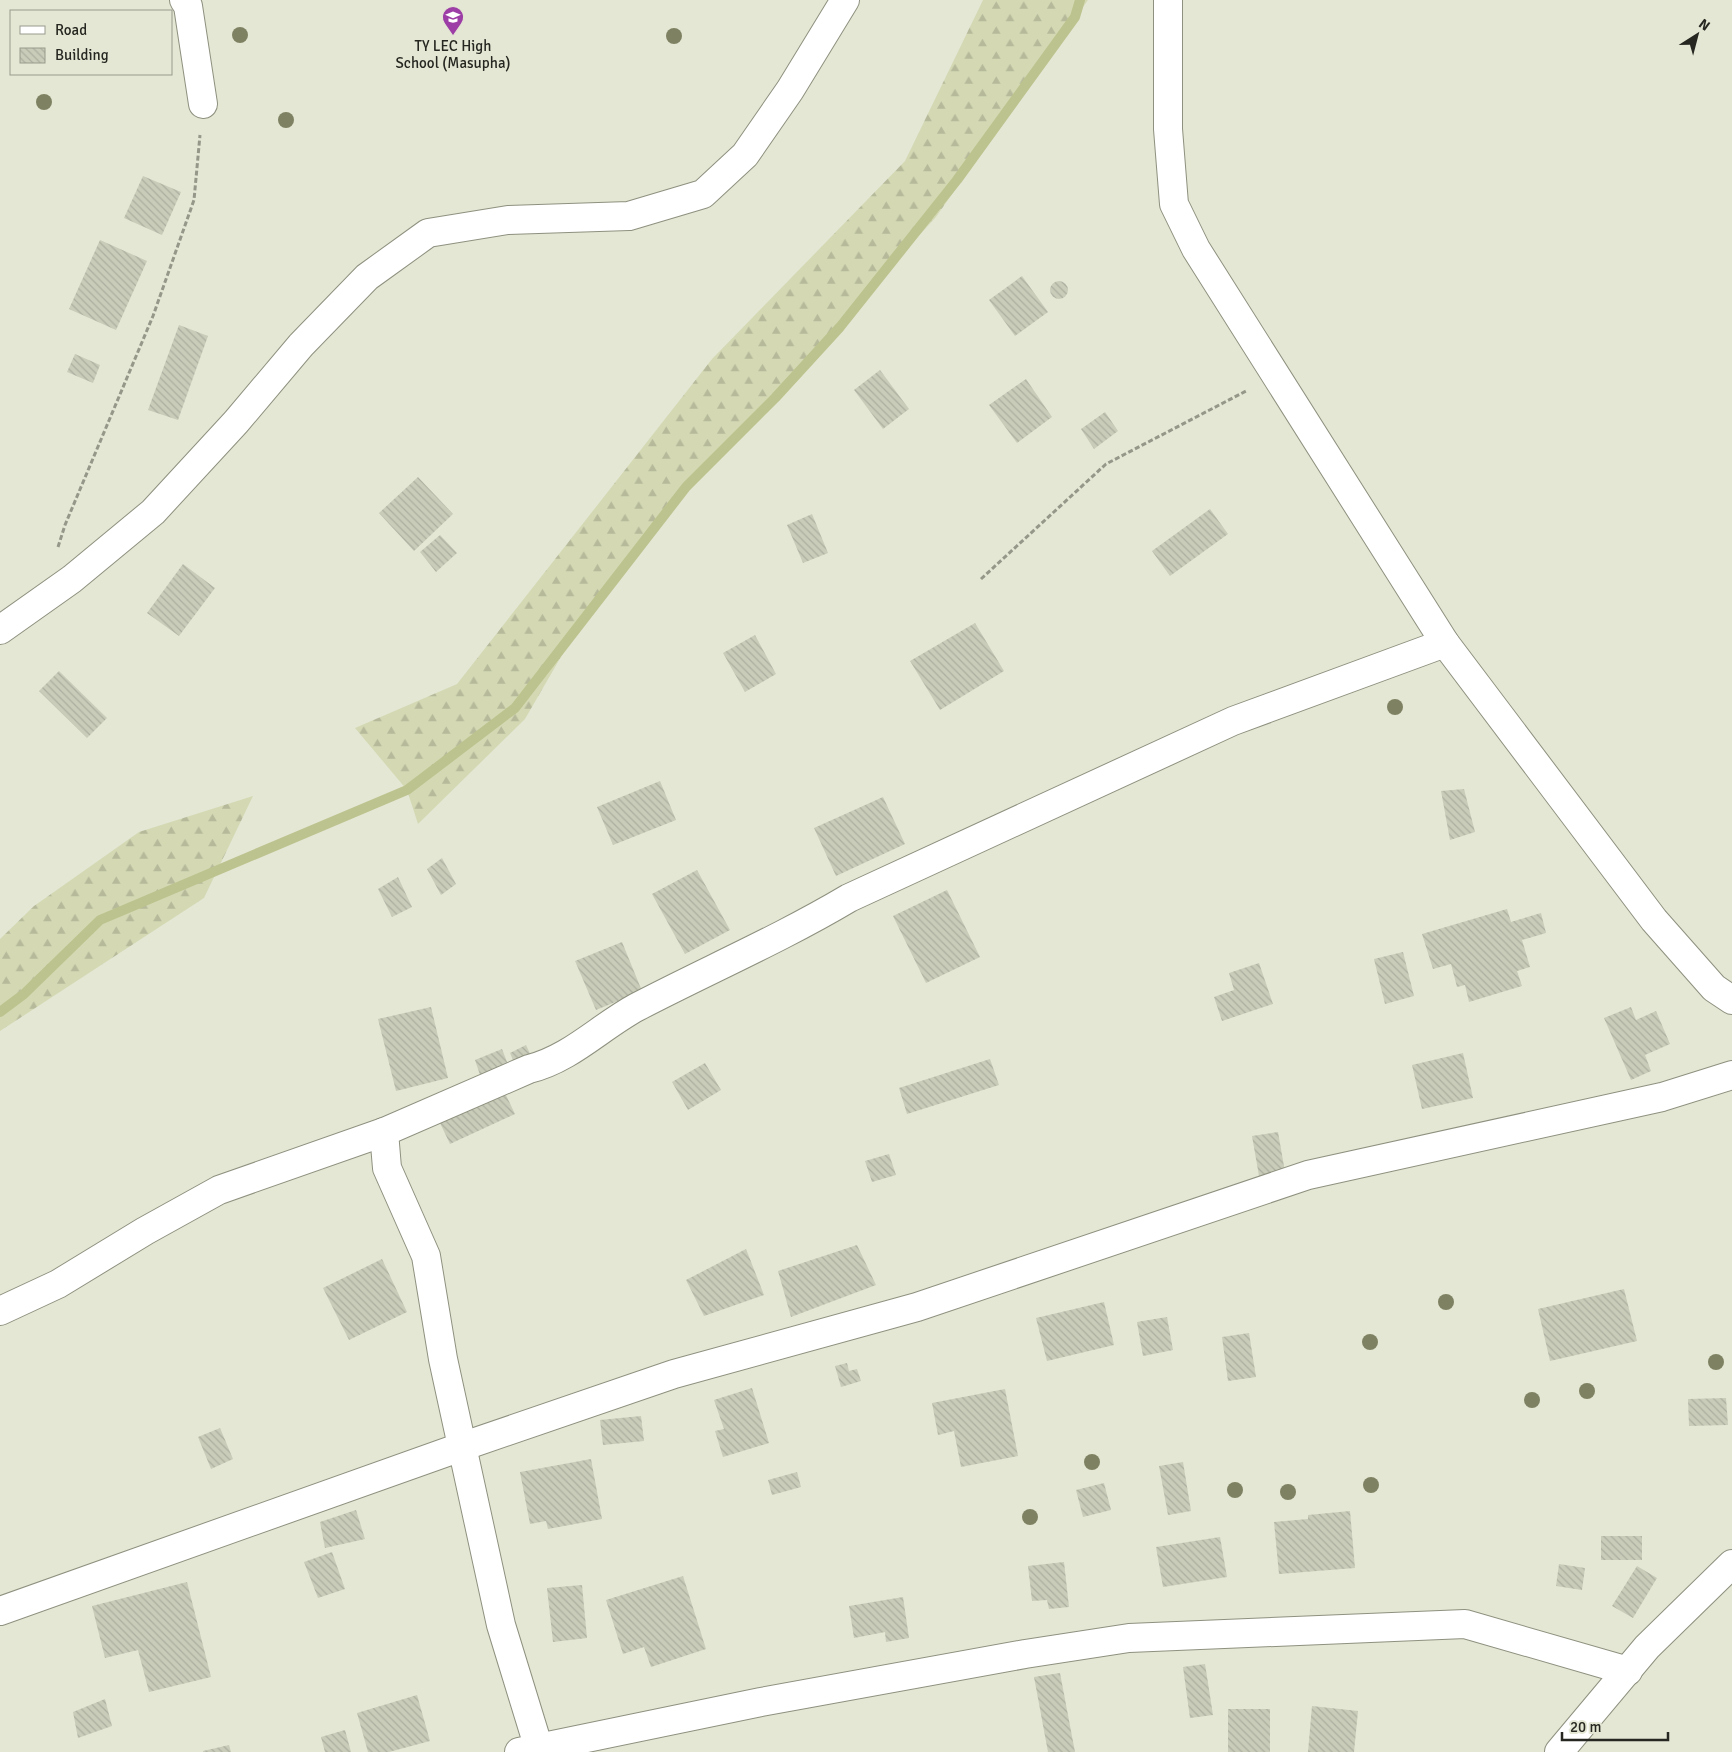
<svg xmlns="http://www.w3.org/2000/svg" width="1732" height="1752" font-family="Signika,sans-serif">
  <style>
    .forest { fill: url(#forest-firs) }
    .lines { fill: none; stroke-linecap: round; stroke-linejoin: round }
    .stream { stroke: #bdc38e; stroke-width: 10 }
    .building { fill: url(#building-back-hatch) }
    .minor-casing { stroke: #8e917f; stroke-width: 30 }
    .path { stroke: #959789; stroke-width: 3; stroke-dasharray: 5 2.5; stroke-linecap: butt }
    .minor { stroke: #fff; stroke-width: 28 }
    .tree { fill: #7f8262 }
    .labels { text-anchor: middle; stroke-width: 4.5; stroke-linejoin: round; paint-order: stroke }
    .poi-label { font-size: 15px; fill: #262720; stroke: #e4e7d4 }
  </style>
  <defs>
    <pattern id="forest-firs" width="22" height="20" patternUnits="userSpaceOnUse" patternTransform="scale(1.25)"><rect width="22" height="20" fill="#d4d9b4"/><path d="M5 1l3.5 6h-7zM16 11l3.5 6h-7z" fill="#b6ba9a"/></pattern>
    <pattern id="building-back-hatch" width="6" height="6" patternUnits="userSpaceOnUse" patternTransform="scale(1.25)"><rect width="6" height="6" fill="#c9ccb9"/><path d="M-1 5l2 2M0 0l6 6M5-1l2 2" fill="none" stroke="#acaf9f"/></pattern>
  </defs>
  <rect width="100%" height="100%" fill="#e4e7d4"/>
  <!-- forest -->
  <g class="forest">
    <polygon points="983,0 1088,0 936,217 691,485 580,624 525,719 418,824 407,790 355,728 457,684 712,359 905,161"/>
    <polygon points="253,796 204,898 0,1031 0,939 34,906 139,832"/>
  </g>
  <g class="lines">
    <!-- stream -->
    <polyline class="stream" points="0,1012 24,994 100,920 407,790 515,708 686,487 775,398 840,327 957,180 1075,17 1080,0"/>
  </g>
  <!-- building -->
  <g class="building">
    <polygon points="143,176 181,192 162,235 124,218"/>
    <polygon points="100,240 147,261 116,330 69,309"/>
    <polygon points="1022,276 1048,312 1015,336 989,300"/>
    <circle cx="1059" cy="290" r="9"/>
    <polygon points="179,325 208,336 178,420 148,410"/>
    <polygon points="75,354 100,365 93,383 67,372"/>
    <polygon points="880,370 909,409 883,429 854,390"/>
    <polygon points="1026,379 1052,417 1017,443 989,405"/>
    <polygon points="1105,412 1118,431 1094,449 1081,429"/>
    <polygon points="418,477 453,514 414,551 379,513"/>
    <polygon points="1210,509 1228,534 1170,576 1152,551"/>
    <polygon points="812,514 828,553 803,563 787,525"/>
    <polygon points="440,535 457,553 436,572 420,552"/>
    <polygon points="183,564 215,588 179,636 147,613"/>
    <polygon points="975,623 1004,671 940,710 910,661"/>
    <polygon points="755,635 776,674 745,692 723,653"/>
    <polygon points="59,671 107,718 87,738 39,691"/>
    <polygon points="660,781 676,820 613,845 597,807"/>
    <polygon points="1464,789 1475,832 1450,840 1441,791"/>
    <polygon points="883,797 905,844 836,876 814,828"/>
    <polygon points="442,858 456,884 441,895 427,869"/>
    <polygon points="697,870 730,930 685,954 652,894"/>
    <polygon points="398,877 412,907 392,917 378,889"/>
    <polygon points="947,890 980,957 926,983 893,916"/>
    <polygon points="1507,909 1511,922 1541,913 1546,933 1522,940 1530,967 1517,971 1522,986 1469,1002 1465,985 1457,987 1451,964 1433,969 1422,934"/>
    <polygon points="622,942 642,991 596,1010 575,961"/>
    <polygon points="1403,952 1414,996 1385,1004 1374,959"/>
    <polygon points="1259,963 1273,1004 1222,1021 1214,997 1234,990 1229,973"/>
    <polygon points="431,1007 448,1078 396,1091 378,1019"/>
    <polygon points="1631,1007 1636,1020 1656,1011 1670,1044 1645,1055 1651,1071 1631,1080 1604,1018"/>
    <polygon points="526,1045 532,1058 515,1065 510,1053"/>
    <polygon points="502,1049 509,1067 481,1078 475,1060"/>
    <polygon points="1463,1053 1473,1098 1422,1109 1412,1065"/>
    <polygon points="990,1059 999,1085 907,1114 899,1088"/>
    <polygon points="705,1063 721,1090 688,1110 672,1082"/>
    <polygon points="505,1093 515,1114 450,1144 440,1123"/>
    <polygon points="1278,1132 1285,1172 1259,1176 1252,1136"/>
    <polygon points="889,1154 896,1175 872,1182 865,1161"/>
    <polygon points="857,1245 876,1285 791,1317 778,1271"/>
    <polygon points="746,1249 764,1295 704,1316 686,1280"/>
    <polygon points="382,1259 407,1312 349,1340 323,1288"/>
    <polygon points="1624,1289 1637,1341 1550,1361 1538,1309"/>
    <polygon points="1104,1302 1114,1345 1047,1361 1036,1318"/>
    <polygon points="1167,1317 1173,1350 1143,1356 1137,1322"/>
    <polygon points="1249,1333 1256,1377 1228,1381 1222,1337"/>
    <polygon points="847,1363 849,1371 857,1369 861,1381 841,1387 835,1366"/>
    <polygon points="752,1388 769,1443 723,1457 715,1431 724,1429 714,1400"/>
    <polygon points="1005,1389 1018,1456 961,1467 954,1431 938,1435 932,1403"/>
    <polygon points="1726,1398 1728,1425 1689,1426 1688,1399"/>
    <polygon points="641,1416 644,1441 603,1445 600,1420"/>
    <polygon points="220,1428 233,1459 211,1469 198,1437"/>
    <polygon points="591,1459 602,1519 548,1529 546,1521 530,1524 520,1472"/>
    <polygon points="1183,1462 1191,1511 1168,1515 1159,1466"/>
    <polygon points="797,1472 801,1487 772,1495 768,1480"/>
    <polygon points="1104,1483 1111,1510 1083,1517 1076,1490"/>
    <polygon points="356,1510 365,1539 325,1548 320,1522"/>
    <polygon points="1350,1511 1355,1568 1279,1574 1274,1522 1308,1519 1308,1515"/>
    <rect x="1601" y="1536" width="41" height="24"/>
    <polygon points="1220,1537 1227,1577 1163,1587 1156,1547"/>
    <polygon points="332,1552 345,1589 318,1598 304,1562"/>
    <polygon points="1064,1562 1069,1607 1049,1609 1047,1600 1032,1601 1028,1566"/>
    <polygon points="1559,1564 1585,1568 1582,1590 1556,1586"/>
    <polygon points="1637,1566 1657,1578 1633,1618 1612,1606"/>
    <polygon points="683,1576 706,1649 651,1667 644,1647 623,1654 606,1600"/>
    <polygon points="187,1582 211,1677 149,1692 138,1650 105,1658 92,1606"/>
    <polygon points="582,1585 587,1638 553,1642 547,1588"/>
    <polygon points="903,1597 909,1638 886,1642 885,1632 854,1638 849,1606"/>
    <polygon points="1205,1664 1213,1715 1190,1718 1183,1667"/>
    <polygon points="1060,1673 1075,1752 1048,1752 1034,1677"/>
    <polygon points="417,1695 430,1741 389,1752 368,1752 357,1713"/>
    <polygon points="105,1699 112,1726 78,1738 73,1712"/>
    <polygon points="1312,1706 1358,1711 1354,1752 1308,1752"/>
    <rect x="1228" y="1709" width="42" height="43"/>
    <polygon points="345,1730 351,1752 325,1752 321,1737"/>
    <polygon points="229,1745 231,1752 203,1752 203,1751"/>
  </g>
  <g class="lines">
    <!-- minor casing -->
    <g class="minor-casing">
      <g id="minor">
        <polyline points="184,0 188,6 203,104"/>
        <polyline points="1168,0 1168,129 1174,204 1196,249 1445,643 1654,920 1714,988 1732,1000"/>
        <polyline points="0,630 72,579 153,512 236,422 301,345 367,277 428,233 508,220 629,216 703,194 745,155 790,90 845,0"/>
        <polyline points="384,1132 387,1168 426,1256 443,1359 501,1625 540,1752"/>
        <path d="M0,1311L58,1284L145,1231L219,1190L384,1132L529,1069C570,1059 600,1027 637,1007C708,970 780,939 849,898L1233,721L1445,643"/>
        <polyline points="0,1611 461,1447 674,1374 917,1307 1308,1175 1662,1097 1732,1075"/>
        <polyline points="519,1752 761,1702 1025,1654 1129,1638 1465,1624 1628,1671"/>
        <polyline points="1559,1752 1647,1647 1732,1564"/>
      </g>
    </g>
    <!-- path -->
    <g class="path">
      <polyline points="58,547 65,525 153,316 194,200 200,135"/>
      <polyline points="981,579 1106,464 1248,390"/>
    </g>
    <!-- minor -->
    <use href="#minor" class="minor"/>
  </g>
  <!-- trees -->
  <g class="tree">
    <circle cx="240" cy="35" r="8"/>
    <circle cx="674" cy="36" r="8"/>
    <circle cx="44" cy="102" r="8"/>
    <circle cx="286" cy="120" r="8"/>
    <circle cx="1395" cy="707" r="8"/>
    <circle cx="1446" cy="1302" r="8"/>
    <circle cx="1370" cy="1342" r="8"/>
    <circle cx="1716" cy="1362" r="8"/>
    <circle cx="1587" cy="1391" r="8"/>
    <circle cx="1532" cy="1400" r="8"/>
    <circle cx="1092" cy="1462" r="8"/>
    <circle cx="1371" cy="1485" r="8"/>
    <circle cx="1235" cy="1490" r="8"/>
    <circle cx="1288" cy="1492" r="8"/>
    <circle cx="1030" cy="1517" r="8"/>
  </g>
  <!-- icons -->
  <defs>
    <g id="school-pin" transform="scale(1.125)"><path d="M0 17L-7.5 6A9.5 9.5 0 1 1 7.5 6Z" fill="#9d3ea6" stroke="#e4e7d4"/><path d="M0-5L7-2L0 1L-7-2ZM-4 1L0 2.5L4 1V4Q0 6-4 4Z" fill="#fff"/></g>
  </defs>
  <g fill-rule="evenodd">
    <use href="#school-pin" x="453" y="17"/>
  </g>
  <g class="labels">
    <!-- poi labels -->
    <g class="poi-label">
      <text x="453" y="51">TY LEC High<tspan x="453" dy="17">School (Masupha)</tspan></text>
    </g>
  </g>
  <!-- legend -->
  <rect x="10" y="10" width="162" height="65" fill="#e4e7d4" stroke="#989a8c"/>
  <rect x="20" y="26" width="25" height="8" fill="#ffffff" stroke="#989a8c"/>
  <text x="55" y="35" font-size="15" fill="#262720">Road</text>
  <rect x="20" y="48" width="25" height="15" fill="url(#building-back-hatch)" stroke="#989a8c"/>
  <text x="55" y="60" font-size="15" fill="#262720">Building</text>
  <!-- north arrow -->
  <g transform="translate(1697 35) rotate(36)" stroke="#e4e7d4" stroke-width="4" paint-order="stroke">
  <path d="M0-4L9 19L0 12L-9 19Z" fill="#262720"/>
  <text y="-8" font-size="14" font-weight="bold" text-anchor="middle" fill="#262720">N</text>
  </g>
  <!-- scale -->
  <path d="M1562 1732v8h106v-8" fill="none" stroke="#262720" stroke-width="2.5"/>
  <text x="1570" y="1732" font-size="15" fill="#262720" stroke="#e4e7d4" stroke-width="4" paint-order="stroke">20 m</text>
</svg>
